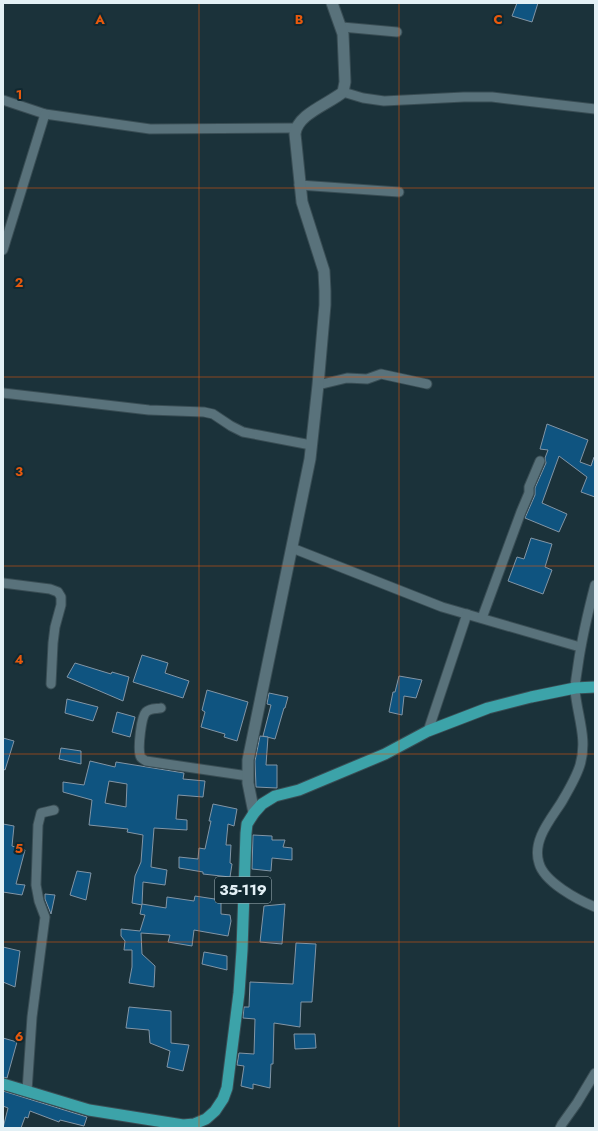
<svg xmlns="http://www.w3.org/2000/svg" width="598" height="1131" font-family="Jost,sans-serif">
  <style>
    .building { fill: #0f5480; stroke: #8295a5; fill-rule: evenodd }
    .lines { fill: none; stroke-linecap: round; stroke-linejoin: round }
    .minor-casing { stroke: #394d54; stroke-width: 11 }
    .tertiary-casing { stroke: #394d54; stroke-width: 13 }
    .primary-casing { stroke: #394d54; stroke-width: 13 }
    .minor { stroke: #59727b; stroke-width: 9 }
    .tertiary { stroke: #59727b; stroke-width: 11 }
    .primary { stroke: #3ca3a9; stroke-width: 11 }
    .grid { fill: none; stroke: #e8590c; stroke-width: 1; stroke-opacity: 0.55 }
    .labels { text-anchor: middle; stroke-width: 4; stroke-linejoin: round; paint-order: stroke }
    .shield { fill: #112830; stroke: #a4b4ba; stroke-width: 1 }
    .shield-label { font-size: 15px; font-weight: bold; fill: #e3f0f5 }
    .grid-label { font-size: 13px; text-anchor: middle; font-weight: bold; fill: #e8590c; stroke: #112830; stroke-width: 4; stroke-linejoin: round; paint-order: stroke }
  </style>
  <rect width="100%" height="100%" fill="#1b323a"/>
  <!-- building -->
  <g class="building">
    <polygon points="517,3 538,3 532,22 512,16"/>
    <polygon points="547,424 588,440 580,462 591,466 594,457 595,457 595,497 581,492 587,477 559,456 542,503 567,514 559,532 525,518 535,495 535,488 546,463 545,458 548,450 540,449"/>
    <polygon points="531,538 552,544 545,567 552,570 543,594 508,581 517,557 524,559"/>
    <polygon points="142,655 168,663 165,673 189,681 183,698 133,682"/>
    <polygon points="75,663 111,674 112,672 129,677 123,701 67,677"/>
    <polygon points="399,676 422,680 416,698 404,696 402,715 389,712 393,692 395,692"/>
    <polygon points="207,690 248,702 237,741 224,737 225,734 201,727 205,712 202,710"/>
    <polygon points="269,693 288,697 285,708 284,708 275,739 263,736 271,705 267,704"/>
    <polygon points="67,699 98,707 93,721 65,713"/>
    <polygon points="117,712 135,717 130,737 112,732"/>
    <polygon points="260,736 268,737 266,765 277,765 277,788 256,787 255,761"/>
    <polygon points="3,738 14,741 5,770 3,769"/>
    <polygon points="61,748 81,751 81,764 59,759"/>
    <path d="M90,761L115,767L116,762L184,773L183,779L205,781L203,797L178,795L176,819L187,820V830L154,828L151,867L167,870L165,885L143,882L142,905L132,903L135,876L141,862L143,835L127,832L128,829L89,825L92,800L63,792V782L84,785ZM109,781L127,784L126,807L105,803Z"/>
    <polygon points="213,804 237,809 234,826 228,824 226,845 231,845 230,863 232,864 230,877 203,874 203,872 179,868 179,857 198,859 199,848 205,849 211,821 209,821"/>
    <polygon points="3,824 14,826 12,846 25,850 16,884 25,885 22,895 3,892"/>
    <polygon points="253,835 272,836 272,840 285,840 283,847 292,848 292,860 272,858 271,871 252,869"/>
    <polygon points="77,871 91,873 86,900 70,895"/>
    <polygon points="45,894 55,895 51,914 45,899"/>
    <polygon points="195,896 221,900 221,914 230,915 231,921 228,936 194,930 192,946 168,942 170,935 141,933 142,954 155,966 154,987 129,983 132,967 132,950 124,950 125,941 121,936 121,929 140,931 145,915 140,914 142,904 166,908 167,897 194,901"/>
    <polygon points="285,904 282,944 260,942 264,906"/>
    <polygon points="296,943 316,944 312,1002 301,1002 300,1027 274,1023 273,1064 271,1064 270,1088 253,1084 253,1089 241,1086 244,1066 237,1065 239,1053 254,1054 255,1019 243,1018 244,1007 249,1007 250,982 293,984"/>
    <polygon points="3,947 20,951 15,987 3,982"/>
    <polygon points="204,952 227,956 227,970 202,964"/>
    <polygon points="129,1007 171,1011 171,1043 189,1045 183,1071 167,1067 170,1051 150,1043 149,1030 126,1028"/>
    <polygon points="294,1034 315,1034 316,1048 295,1049"/>
    <polygon points="3,1038 17,1042 7,1078 3,1077"/>
    <polygon points="3,1091 87,1117 84,1126 60,1120 59,1122 30,1111 28,1118 25,1117 21,1128 3,1128 8,1108 3,1106"/>
  </g>
  <g class="lines">
    <!-- minor casing -->
    <g class="minor-casing">
      <g id="minor">
        <polyline points="342,27 397,32"/>
        <polyline points="343,92 363,98 384,101 464,97 492,97 595,109"/>
        <polyline points="3,100 45,114 150,129 295,128"/>
        <polyline points="299,185 399,192"/>
        <polyline points="3,250 45,114"/>
        <polyline points="318,385 347,378 367,379 381,374 427,384"/>
        <polyline points="3,393 149,410 204,412 213,414 231,426 243,432 311,445"/>
        <polyline points="292,548 442,607 580,647"/>
        <polyline points="3,583 50,589 58,592 61,597 61,605 55,627 53,643 51,684"/>
        <path d="M595,585C588,612 582,637 578,665C577,673 575,682 575,690C577,715 588,739 580,765C576,778 568,791 561,803C550,820 532,841 539,863C544,882 578,900 595,907"/>
        <polyline points="482,618 521,512 529,493 529,487 540,461"/>
        <path d="M161,708C157,709 150,708 146,712C141,717 138,747 140,755C140,758 143,759 146,761L248,776"/>
        <polyline points="428,731 467,614"/>
        <polyline points="27,1091 32,1017 45,917 39,901 36,885 38,825 41,813 54,810"/>
        <polyline points="560,1128 562,1124 577,1103 595,1073"/>
      </g>
    </g>
    <!-- tertiary casing -->
    <g class="tertiary-casing">
      <path id="tertiary" d="M254,813L248,783V760L310,459L318,385L325,305V291L324,271L302,202L295,134C297,114 329,104 343,92L345,82L343,34L332,3"/>
    </g>
    <!-- primary casing -->
    <g class="primary-casing">
      <polyline id="primary" points="3,1084 89,1110 183,1125 194,1124 206,1119 215,1111 223,1099 227,1088 239,993 242,950 246,833 247,824 254,813 262,804 275,796 299,790 385,754 428,731 488,708 531,697 575,688 595,687"/>
    </g>
    <!-- minor -->
    <use href="#minor" class="minor"/>
    <!-- tertiary -->
    <use href="#tertiary" class="tertiary"/>
    <!-- primary -->
    <use href="#primary" class="primary"/>
  </g>
  <!-- grid -->
  <path class="grid" d="M199,3V1128M399,3V1128M3,188H595M3,377H595M3,566H595M3,754H595M3,942H595"/>
  <g class="labels">
    <!-- shield labels -->
    <rect class="shield" x="215" y="877" width="56" height="26" rx="3"/>
    <g class="shield-label">
      <text x="243" y="895">35-119</text>
    </g>
  </g>
  <g class="grid-label">
    <text x="100" y="24">A</text>
    <text x="299" y="24">B</text>
    <text x="498" y="24">C</text>
    <text x="19" y="99">1</text>
    <text x="19" y="287">2</text>
    <text x="19" y="476">3</text>
    <text x="19" y="664">4</text>
    <text x="19" y="853">5</text>
    <text x="19" y="1041">6</text>
  </g>
  <!-- border -->
  <rect width="598" height="1131" fill="none" stroke="#e3f0f5" stroke-width="8"/>
</svg>
